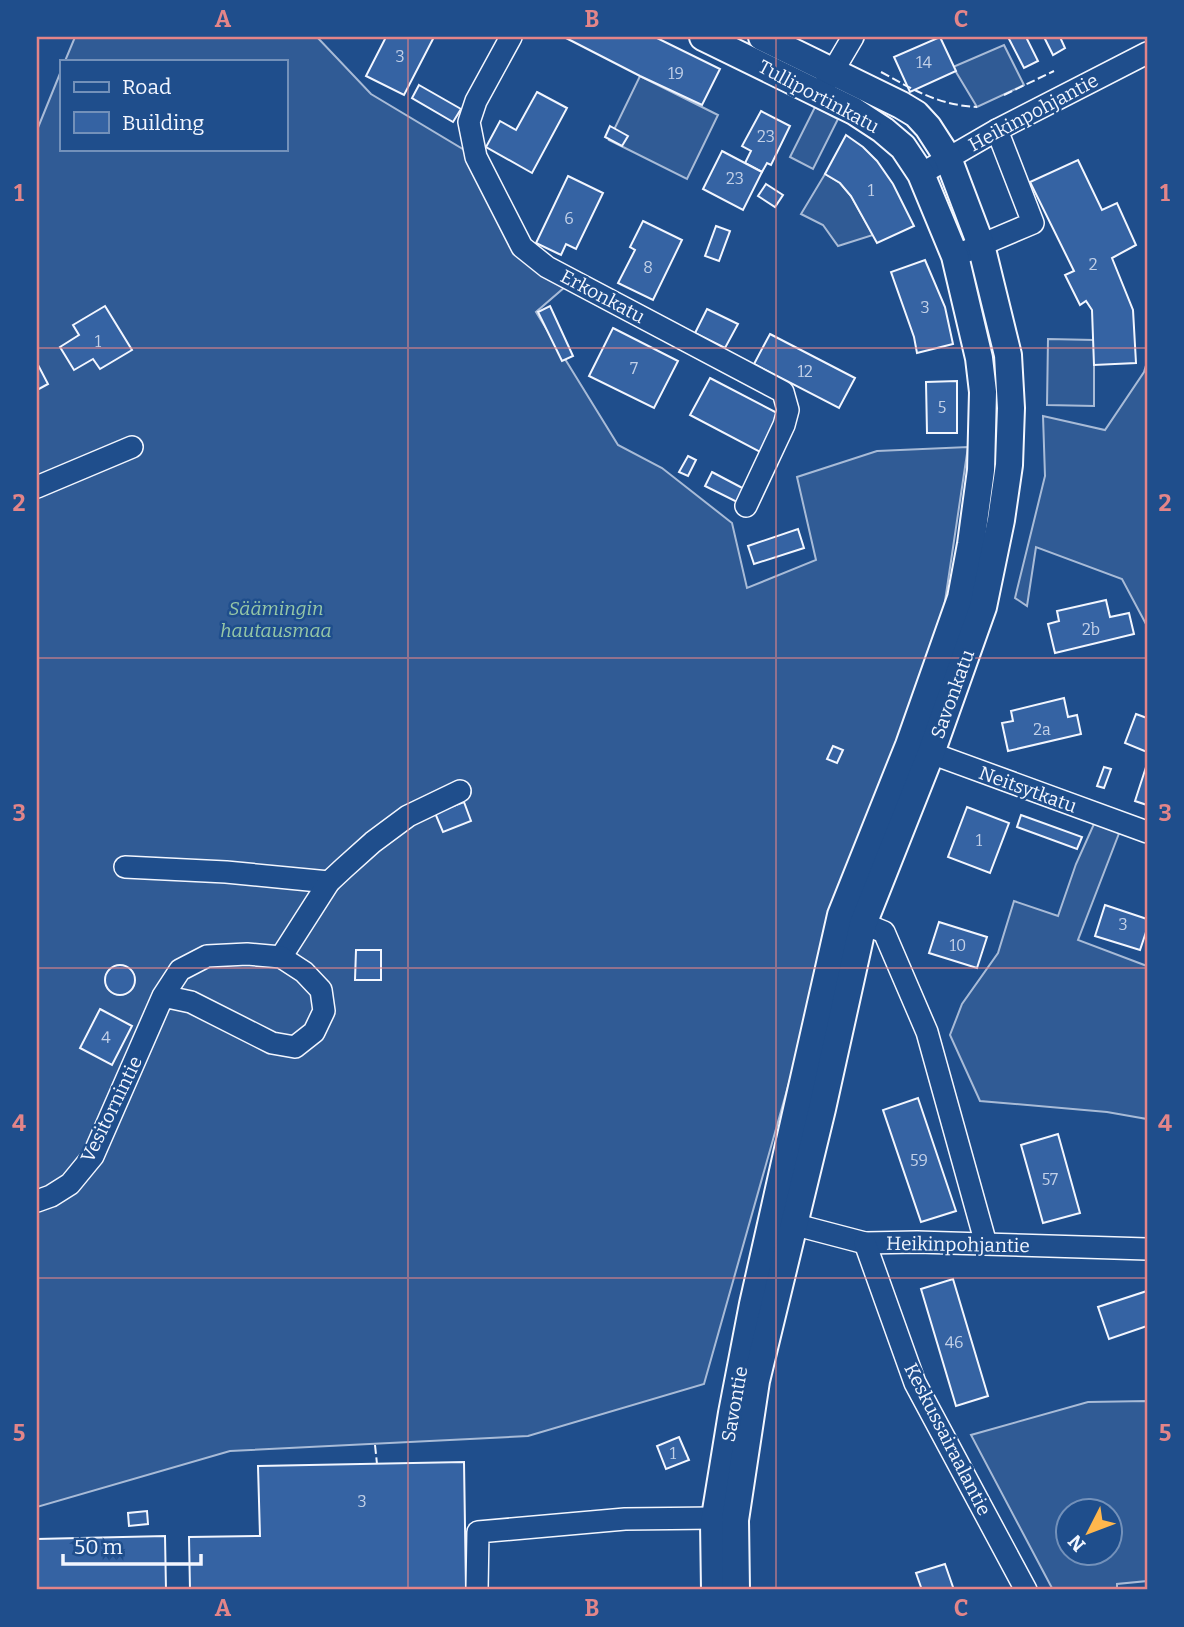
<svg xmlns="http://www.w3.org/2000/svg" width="1184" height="1627" font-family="Bitter,serif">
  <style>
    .built { fill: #305b95; stroke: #a8bbd7; stroke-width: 2; fill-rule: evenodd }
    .building { fill: #3563a3; stroke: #f2f6ff; stroke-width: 2 }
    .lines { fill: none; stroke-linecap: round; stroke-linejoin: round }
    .minor-casing { stroke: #f2f6ff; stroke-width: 24 }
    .major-casing { stroke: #f2f6ff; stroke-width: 30 }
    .minor { stroke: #1f4e8c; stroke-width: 21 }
    .major { stroke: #1f4e8c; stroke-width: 26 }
    .fence { stroke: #f2f6ff; stroke-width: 2; stroke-dasharray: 9 3.5; stroke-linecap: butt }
    .grid { fill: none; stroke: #e38589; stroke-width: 2; stroke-opacity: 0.55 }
    .labels { text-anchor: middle; stroke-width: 5; stroke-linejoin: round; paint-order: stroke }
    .number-label { font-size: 16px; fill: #c3d1e8 }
    .street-label { font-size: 19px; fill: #f2f6ff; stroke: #1f4e8c }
    .park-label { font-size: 19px; font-style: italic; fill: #97c8a6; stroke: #1f4e8c }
    .neatline { fill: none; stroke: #e38589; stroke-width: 2.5 }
    .grid-label { font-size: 23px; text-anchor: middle; font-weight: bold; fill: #e38589 }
  </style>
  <rect width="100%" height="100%" fill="#1f4e8c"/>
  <!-- built -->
  <g class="built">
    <polygon points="75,37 317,37 371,94 476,157 522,247 573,280 536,312 618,445 662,468 732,523 747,588 816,560 797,477 877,451 968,447 944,608 811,1005 704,1384 528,1436 230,1451 37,1507 37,130 61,71 61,149 285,149 285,61 65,61"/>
    <polygon points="1004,45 1024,85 977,107 953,67"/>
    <polygon points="640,76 718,115 687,179 609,140"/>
    <polygon points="815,107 838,119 813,169 790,157"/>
    <polygon points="825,174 840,183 851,196 873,235 838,246 823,225 801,214"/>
    <polygon points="1048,339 1094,340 1094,406 1047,405"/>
    <polygon points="1147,362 1147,626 1122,579 1036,547 1027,606 1015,598 1045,476 1043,416 1105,430 1144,372"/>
    <polygon points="1098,815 1123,823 1078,940 1147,966 1147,1119 1107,1112 980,1101 950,1035 962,1004 998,953 1014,901 1058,916 1076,864"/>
    <path d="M1147,1401V1581L1117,1584V1590H1053L971,1435L1088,1402ZM1068,1512H1110V1554H1068Z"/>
  </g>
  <!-- building -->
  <g class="building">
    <polygon points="386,37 434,37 404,95 366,76"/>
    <polygon points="564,37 655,37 720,69 702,105 640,76"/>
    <polygon points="940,37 956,71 910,92 894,57"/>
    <polygon points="1008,37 1026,37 1038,61 1024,68"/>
    <polygon points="1044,37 1060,37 1065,48 1053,55"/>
    <polygon points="419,85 461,109 453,122 412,98"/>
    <polygon points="537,92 567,108 532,173 486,147 500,121 516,130"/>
    <polygon points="761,111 790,126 771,165 767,163 762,172 745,163 751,151 742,146"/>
    <polygon points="610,126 628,136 622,146 605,137"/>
    <polygon points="846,135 863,147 877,161 893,184 914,226 877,243 851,196 840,183 825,174"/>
    <polygon points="722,151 762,172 743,210 703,189"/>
    <polygon points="1078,160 1102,210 1117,203 1136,245 1112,258 1133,310 1136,363 1094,365 1092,310 1086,301 1080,305 1065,275 1074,271 1030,182"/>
    <polygon points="568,176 603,193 576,249 566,244 561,255 536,243"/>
    <polygon points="766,184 783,195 775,207 758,196"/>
    <polygon points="643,221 682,240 653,300 618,283 635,250 630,247"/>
    <polygon points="716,226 730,231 719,261 705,256"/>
    <polygon points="925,260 945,307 953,344 917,353 914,337 891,272"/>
    <polygon points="105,306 132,350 100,369 93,359 74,370 60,347 79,335 73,325"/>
    <polygon points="550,306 573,356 562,361 538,312"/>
    <polygon points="707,309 738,324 725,348 695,333"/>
    <polygon points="613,328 678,361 654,408 589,376"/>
    <polygon points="770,334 855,378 839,408 754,364"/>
    <polygon points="37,363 48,384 37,390"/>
    <polygon points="710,378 781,415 762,453 690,415"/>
    <polygon points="957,381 957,433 927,433 926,382"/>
    <polygon points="688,456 696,460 688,476 679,472"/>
    <polygon points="712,472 750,492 743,505 705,486"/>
    <polygon points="798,529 804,548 754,564 748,546"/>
    <polygon points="1106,600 1110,617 1129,613 1134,634 1055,653 1048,624 1059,621 1057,611"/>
    <polygon points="1064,698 1068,717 1077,715 1081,734 1008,751 1002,723 1013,721 1011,711"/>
    <polygon points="1136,714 1147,718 1147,752 1125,743"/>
    <polygon points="833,746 843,750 837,763 827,759"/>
    <polygon points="1147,764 1147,805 1135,801"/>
    <polygon points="1104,767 1111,769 1104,788 1097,786"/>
    <polygon points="464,802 471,821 443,832 435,813"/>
    <polygon points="967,807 1009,823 990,873 948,857"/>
    <polygon points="1021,815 1082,837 1077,849 1017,827"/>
    <polygon points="1105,905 1147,919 1147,929 1140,950 1095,936"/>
    <polygon points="939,922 987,937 977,968 929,953"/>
    <polygon points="356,950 381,950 381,980 355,980"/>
    <circle cx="120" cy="980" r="15"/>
    <polygon points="100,1009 132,1026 112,1065 80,1048"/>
    <polygon points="918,1098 956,1211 921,1222 883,1110"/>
    <polygon points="1058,1134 1080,1213 1043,1223 1021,1145"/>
    <polygon points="953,1279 988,1396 956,1406 921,1289"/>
    <polygon points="1147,1291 1147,1326 1109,1339 1098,1307"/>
    <polygon points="679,1437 689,1460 666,1469 657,1446"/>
    <polygon points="464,1462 466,1590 190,1590 189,1537 260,1536 258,1466"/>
    <polygon points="147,1511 148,1524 129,1526 128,1513"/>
    <polygon points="165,1536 166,1590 37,1590 37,1539"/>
    <polygon points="945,1564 954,1590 922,1590 916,1573"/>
  </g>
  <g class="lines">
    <!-- minor casing -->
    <g class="minor-casing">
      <g id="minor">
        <polyline points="511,37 476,101 469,122 476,157 522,247 547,267 783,392 788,410 784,425 746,506"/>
        <polyline points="826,83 853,37"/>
        <polyline points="921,174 997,130 1147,53"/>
        <polyline points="955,256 1033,223 997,130"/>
        <polyline points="37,487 132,447"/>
        <polyline points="917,748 1147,832"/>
        <polyline points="125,867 226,872 329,882"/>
        <polyline points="850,918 884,932 927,1032 986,1244"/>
        <polyline points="281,957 329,882 344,868 373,842 408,816 460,791"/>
        <polyline points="37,1201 51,1196 70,1184 93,1156 163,996 180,970 207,956 247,954 281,957 304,972 321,990 324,1011 314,1032 295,1047 272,1043 191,1002 163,996"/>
        <polyline points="781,1221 865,1243 917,1242 1147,1249"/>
        <polyline points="865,1243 915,1383 1026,1590"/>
        <polyline points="477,1590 478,1532 625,1519 715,1518"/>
      </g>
    </g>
    <!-- major casing -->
    <g class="major-casing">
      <g id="major">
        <polyline points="703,37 854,111 883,130 903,147 921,174 955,256 979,358 983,392 981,470 971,544 961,598 909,745 841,915 753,1304 732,1413 714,1523 715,1590"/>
        <polyline points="736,1590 735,1520 756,1381 822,1109 863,924 931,753 983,607 1001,520 1009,465 1011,408 1008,355 981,245 948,158 928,127 916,114 901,105 762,37"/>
      </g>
    </g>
    <!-- minor -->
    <use href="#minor" class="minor"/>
    <!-- major -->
    <use href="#major" class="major"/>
    <!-- fence -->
    <g class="fence">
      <path d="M881,72C914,90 938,105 977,107"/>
      <polyline points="1004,95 1054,71"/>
      <polyline points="375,1445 377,1464"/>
    </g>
  </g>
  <!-- grid -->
  <path class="grid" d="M408,37V1590M776,37V1590M37,348H1147M37,658H1147M37,968H1147M37,1278H1147"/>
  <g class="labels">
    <!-- number labels -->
    <g class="number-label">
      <text x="400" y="62">3</text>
      <text x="924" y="68">14</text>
      <text x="676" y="79">19</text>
      <text x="766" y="142">23</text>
      <text x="735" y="184">23</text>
      <text x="871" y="196">1</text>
      <text x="569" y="224">6</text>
      <text x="1093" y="270">2</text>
      <text x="648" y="273">8</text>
      <text x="925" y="313">3</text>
      <text x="98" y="347">1</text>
      <text x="634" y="374">7</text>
      <text x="805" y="377">12</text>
      <text x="942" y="413">5</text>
      <text x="1091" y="635">2b</text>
      <text x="1042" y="735">2a</text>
      <text x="979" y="846">1</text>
      <text x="1123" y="930">3</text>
      <text x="958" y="951">10</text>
      <text x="106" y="1043">4</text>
      <text x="919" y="1166">59</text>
      <text x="1050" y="1185">57</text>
      <text x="954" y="1348">46</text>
      <text x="673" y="1459">1</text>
      <text x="362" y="1507">3</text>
    </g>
    <!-- street labels -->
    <g class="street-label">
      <text transform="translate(819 96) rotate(28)" y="7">Tulliportinkatu</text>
      <text transform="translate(1033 112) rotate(-28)" y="7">Heikinpohjantie</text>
      <text transform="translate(603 296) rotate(28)" y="7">Erkonkatu</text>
      <text transform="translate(952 694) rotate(-70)" y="7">Savonkatu</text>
      <text transform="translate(1028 789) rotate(20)" y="7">Neitsytkatu</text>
      <text transform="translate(111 1109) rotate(-64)" y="7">Vesitornintie</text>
      <text transform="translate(958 1244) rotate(1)" y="7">Heikinpohjantie</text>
      <text transform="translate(734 1404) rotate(-80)" y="7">Savontie</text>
      <text transform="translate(948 1439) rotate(63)" y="7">Keskussairaalantie</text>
    </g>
    <!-- park labels -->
    <g class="park-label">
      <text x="276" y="615">Säämingin<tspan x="276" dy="22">hautausmaa</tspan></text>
    </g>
  </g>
  <!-- border -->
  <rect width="1184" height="1627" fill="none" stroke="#1f4e8c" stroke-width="77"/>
  <!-- legend -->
  <rect x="60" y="60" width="228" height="91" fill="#1f4e8c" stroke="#7391ba" stroke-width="2"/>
  <rect x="74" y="82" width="35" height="10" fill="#1f4e8c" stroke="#7391ba" stroke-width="2"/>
  <text x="122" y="94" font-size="21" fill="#f2f6ff">Road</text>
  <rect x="74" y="112" width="35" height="21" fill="#3563a3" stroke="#7391ba" stroke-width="2"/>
  <text x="122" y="130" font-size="21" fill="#f2f6ff">Building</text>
  <!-- north arrow -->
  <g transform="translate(1089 1532) rotate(228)"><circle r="33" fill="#1f4e8c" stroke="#7391ba" stroke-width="2"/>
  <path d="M0-5L12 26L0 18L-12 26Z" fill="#ffb74d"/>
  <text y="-10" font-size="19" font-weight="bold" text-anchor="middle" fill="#f2f6ff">N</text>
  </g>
  <!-- scale -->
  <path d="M63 1554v10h138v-10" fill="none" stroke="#f2f6ff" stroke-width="3.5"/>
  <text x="74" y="1554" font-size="21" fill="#f2f6ff" stroke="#1f4e8c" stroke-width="5" paint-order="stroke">50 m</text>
  <rect x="38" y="38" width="1108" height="1550" class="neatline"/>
  <g class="grid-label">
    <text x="223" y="27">A</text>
    <text x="592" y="27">B</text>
    <text x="961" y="27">C</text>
    <text x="19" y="201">1</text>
    <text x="1165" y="201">1</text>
    <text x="19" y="511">2</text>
    <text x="1165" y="511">2</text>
    <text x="19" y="821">3</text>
    <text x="1165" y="821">3</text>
    <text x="19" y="1131">4</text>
    <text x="1165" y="1131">4</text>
    <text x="19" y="1441">5</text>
    <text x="1165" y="1441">5</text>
    <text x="223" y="1616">A</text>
    <text x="592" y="1616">B</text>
    <text x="961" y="1616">C</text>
  </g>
</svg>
